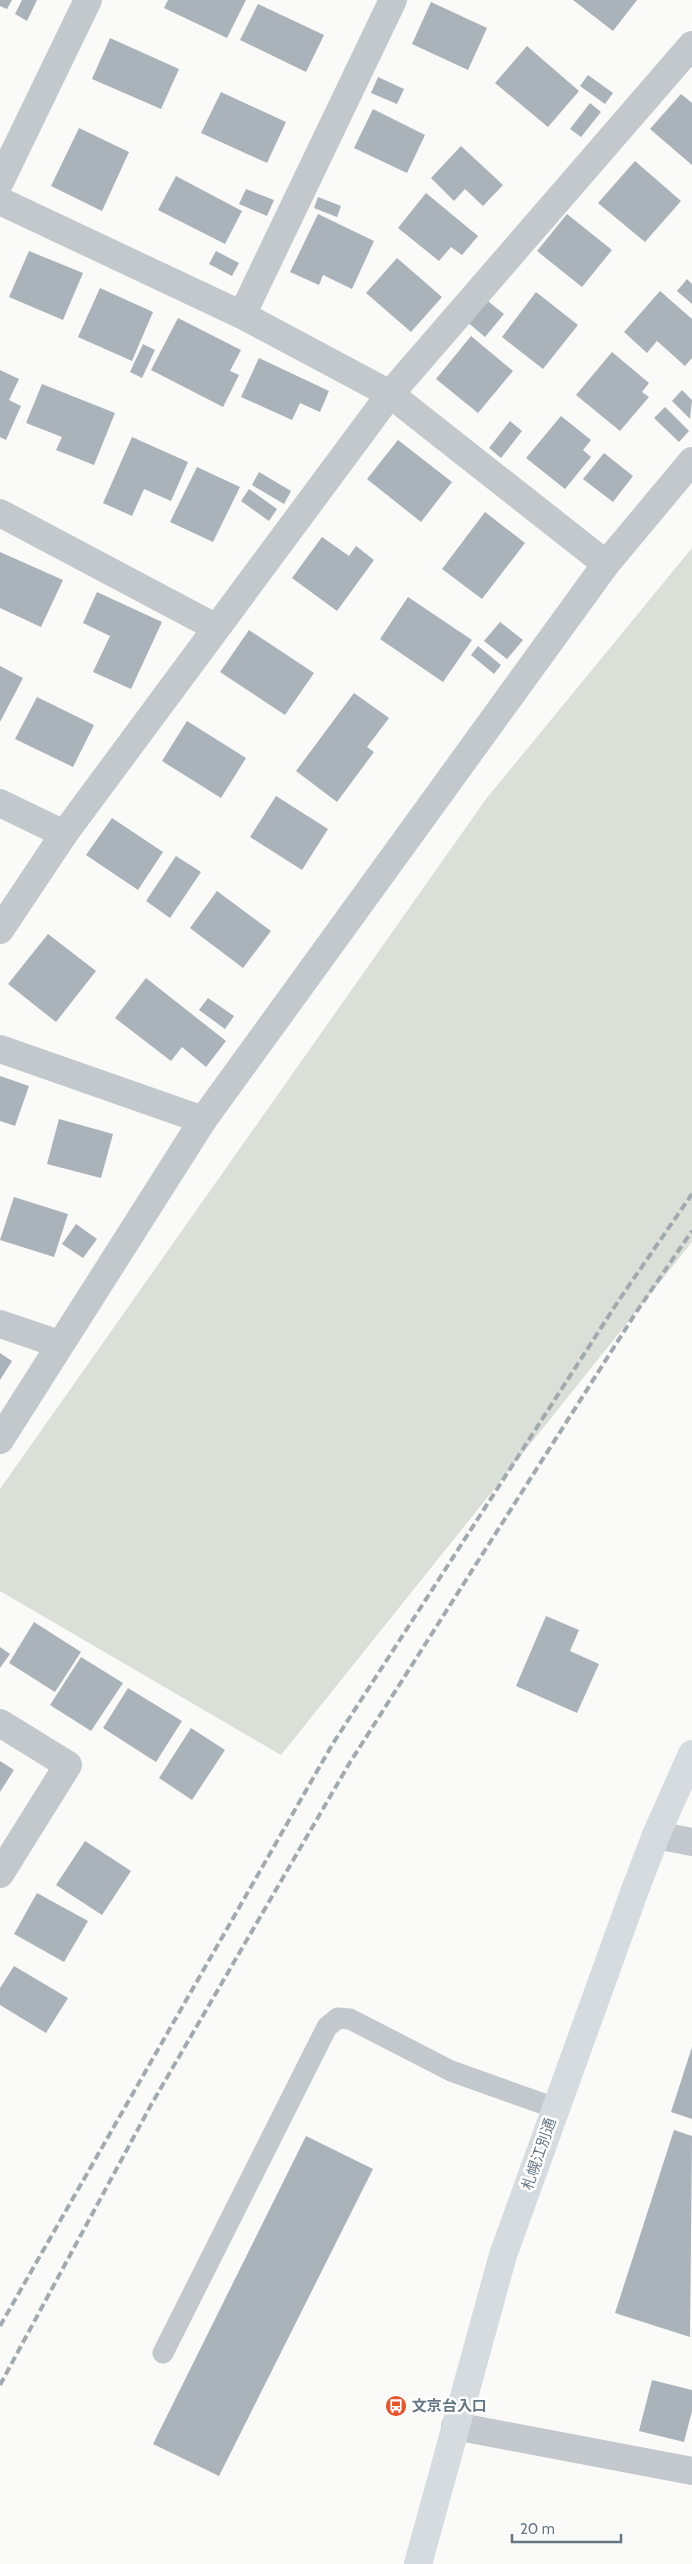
<svg xmlns="http://www.w3.org/2000/svg" width="692" height="2564" font-family="Cabin,'Noto Sans JP',sans-serif">
  <style>
    .green { fill: #dadfd7 }
    .building { fill: #aab3b9 }
    .lines { fill: none; stroke-linecap: round; stroke-linejoin: round }
    .lane { stroke: #c3c8cc; stroke-width: 21 }
    .street { stroke: #c3c8cc; stroke-width: 28 }
    .highway { stroke: #d6dbdf; stroke-width: 28 }
    .rail { stroke: #a2aab0; stroke-width: 4; stroke-dasharray: 8 4; stroke-linecap: butt }
    .labels { text-anchor: middle; stroke-width: 5; stroke-linejoin: round; paint-order: stroke }
    .street-label { font-size: 15px; fill: #657683; stroke: #fff }
    .poi-label { font-size: 15px; font-weight: bold; fill: #657683; stroke: #fff; text-anchor: start }
  </style>
  <rect width="100%" height="100%" fill="#fafaf8"/>
  <!-- green -->
  <polygon class="green" points="692,548 692,1242 281,1755 0,1591 0,1489 486,799"/>
  <!-- building -->
  <g class="building">
    <polygon points="0,0 12,0 7,9 0,6"/>
    <polygon points="22,0 37,0 27,21 15,14"/>
    <polygon points="168,0 246,0 227,38 164,8"/>
    <polygon points="573,0 637,0 613,31"/>
    <polygon points="431,2 487,28 468,70 412,44"/>
    <polygon points="258,4 324,35 306,72 240,40"/>
    <polygon points="110,38 179,69 161,109 92,79"/>
    <polygon points="527,46 579,91 548,127 495,83"/>
    <polygon points="588,75 613,93 605,104 580,86"/>
    <polygon points="378,77 404,89 397,104 371,93"/>
    <polygon points="221,92 286,122 267,163 201,133"/>
    <polygon points="681,94 692,103 692,165 650,129"/>
    <polygon points="590,103 601,112 581,137 570,129"/>
    <polygon points="373,109 425,135 407,173 354,148"/>
    <polygon points="79,128 129,152 102,211 51,186"/>
    <polygon points="461,146 503,185 483,206 465,189 454,201 431,178"/>
    <polygon points="635,161 681,201 645,242 598,203"/>
    <polygon points="176,176 242,211 225,244 158,210"/>
    <polygon points="246,189 274,200 267,216 239,204"/>
    <polygon points="426,193 478,236 462,255 451,247 439,261 398,228"/>
    <polygon points="318,197 341,206 337,217 314,208"/>
    <polygon points="318,214 374,241 352,289 323,275 319,285 290,272"/>
    <polygon points="567,214 612,250 582,287 537,251"/>
    <polygon points="29,251 83,273 63,320 9,297"/>
    <polygon points="216,251 239,263 232,276 209,264"/>
    <polygon points="397,258 442,297 411,332 366,293"/>
    <polygon points="687,279 692,284 692,304 677,291"/>
    <polygon points="100,288 153,312 132,361 78,337"/>
    <polygon points="660,291 692,319 692,358 685,366 657,341 647,353 624,332"/>
    <polygon points="536,292 578,325 543,369 502,337"/>
    <polygon points="484,298 504,314 485,337 465,320"/>
    <polygon points="178,318 241,350 230,371 239,375 223,407 151,370"/>
    <polygon points="471,336 513,371 478,413 436,379"/>
    <polygon points="143,344 155,350 142,378 130,372"/>
    <polygon points="612,352 649,383 642,392 649,397 620,431 576,395"/>
    <polygon points="259,358 329,391 320,412 300,403 292,420 241,397"/>
    <polygon points="0,370 19,379 9,400 21,406 6,440 0,437"/>
    <polygon points="42,384 115,413 94,465 56,450 62,437 26,423"/>
    <polygon points="682,390 692,400 690,419 672,401"/>
    <polygon points="665,407 689,431 679,442 654,418"/>
    <polygon points="561,416 591,440 583,450 591,457 565,489 526,458"/>
    <polygon points="510,421 522,431 501,458 489,448"/>
    <polygon points="132,437 188,462 171,501 144,489 132,516 103,503"/>
    <polygon points="398,440 452,482 421,522 367,479"/>
    <polygon points="604,453 633,476 613,502 583,479"/>
    <polygon points="197,467 240,487 213,542 170,522"/>
    <polygon points="259,472 291,491 284,504 252,485"/>
    <polygon points="249,489 277,509 269,521 241,501"/>
    <polygon points="485,512 525,543 482,599 442,569"/>
    <polygon points="322,537 349,556 356,546 374,560 337,611 292,578"/>
    <polygon points="0,552 63,580 41,627 0,608"/>
    <polygon points="97,592 162,622 131,689 93,672 110,636 83,623"/>
    <polygon points="408,597 472,640 443,682 380,639"/>
    <polygon points="500,622 523,640 507,659 484,641"/>
    <polygon points="249,630 314,673 285,715 220,672"/>
    <polygon points="478,646 501,665 494,674 471,655"/>
    <polygon points="0,666 23,678 0,722"/>
    <polygon points="354,693 389,718 367,747 374,752 337,802 296,771"/>
    <polygon points="37,697 94,725 73,767 15,739"/>
    <polygon points="187,721 246,758 221,798 162,761"/>
    <polygon points="276,796 328,829 302,870 250,837"/>
    <polygon points="112,818 163,852 138,890 86,855"/>
    <polygon points="176,856 201,872 170,918 146,901"/>
    <polygon points="217,891 271,931 243,968 190,928"/>
    <polygon points="48,934 96,971 56,1022 8,984"/>
    <polygon points="146,978 226,1041 206,1067 182,1047 171,1061 115,1018"/>
    <polygon points="208,998 234,1016 225,1029 199,1010"/>
    <polygon points="0,1076 29,1086 15,1126 0,1121"/>
    <polygon points="59,1119 113,1134 101,1178 47,1164"/>
    <polygon points="14,1197 68,1214 54,1257 0,1240"/>
    <polygon points="76,1224 97,1239 83,1258 62,1244"/>
    <polygon points="0,1353 12,1361 0,1380"/>
    <polygon points="546,1616 579,1630 570,1651 599,1664 577,1713 516,1686"/>
    <polygon points="34,1622 81,1652 55,1692 9,1663"/>
    <polygon points="0,1647 10,1654 0,1668"/>
    <polygon points="81,1657 123,1683 91,1731 50,1705"/>
    <polygon points="128,1688 182,1721 156,1762 103,1728"/>
    <polygon points="191,1728 225,1750 192,1800 159,1778"/>
    <polygon points="0,1761 14,1770 0,1792"/>
    <polygon points="85,1841 131,1871 102,1915 56,1885"/>
    <polygon points="37,1893 88,1921 64,1962 14,1934"/>
    <polygon points="14,1966 68,1998 46,2033 0,2005 0,1988"/>
    <polygon points="692,2047 692,2119 671,2112"/>
    <polygon points="674,2130 692,2136 690,2337 615,2313"/>
    <polygon points="306,2136 373,2169 219,2476 153,2444"/>
    <polygon points="652,2380 692,2390 692,2411 684,2442 639,2431"/>
  </g>
  <g class="lines">
    <!-- lane -->
    <polyline class="lane" points="163,2353 327,2027 338,2018 350,2019 451,2071 555,2108"/>
    <!-- street -->
    <g class="street">
      <polyline points="0,182 88,0"/>
      <polyline points="0,201 242,315 390,394 606,564"/>
      <polyline points="242,315 393,0"/>
      <polyline points="0,513 215,627"/>
      <polyline points="0,803 64,834"/>
      <polyline points="0,930 64,834 390,394 692,45"/>
      <polyline points="0,1049 203,1120"/>
      <polyline points="0,1324 59,1344"/>
      <polyline points="0,1440 203,1120 606,564 692,461"/>
      <polyline points="0,1723 68,1765 0,1874"/>
      <polyline points="656,1835 692,1842"/>
      <polyline points="455,2426 692,2471"/>
    </g>
    <!-- highway -->
    <polyline class="highway" points="418,2564 503,2255 635,1890 656,1835 692,1754"/>
    <!-- rail -->
    <g class="rail">
      <polyline points="0,2326 332,1745 619,1300 692,1194"/>
      <polyline points="0,2385 151,2105 349,1764 637,1311 692,1231"/>
    </g>
  </g>
  <!-- icons -->
  <defs>
    <g id="bus-disc" transform="scale(1.125)"><circle r="9.5" fill="#e4572e" stroke="#fff"/><path d="M-5-6H5V4H4V6H2V4H-2V6H-4V4H-5ZM-3.5-4V0h7V-4ZM-3.5 1.2v1.5H-2V1.2ZM2 1.2v1.5H3.5V1.2Z" fill="#fff"/></g>
  </defs>
  <g fill-rule="evenodd">
    <use href="#bus-disc" x="396" y="2406"/>
  </g>
  <g class="labels">
    <!-- street labels -->
    <g class="street-label">
      <text transform="translate(539 2154) rotate(-71)" y="5">札幌江別通</text>
    </g>
    <!-- poi labels -->
    <g class="poi-label">
      <text x="412" y="2411">文京台入口</text>
    </g>
  </g>
  <!-- scale -->
  <path d="M512 2534v8h109v-8" fill="none" stroke="#657683" stroke-width="2.5"/>
  <text x="520" y="2534" font-size="15" fill="#657683" stroke="#ffffff" stroke-width="4" paint-order="stroke">20 m</text>
</svg>
